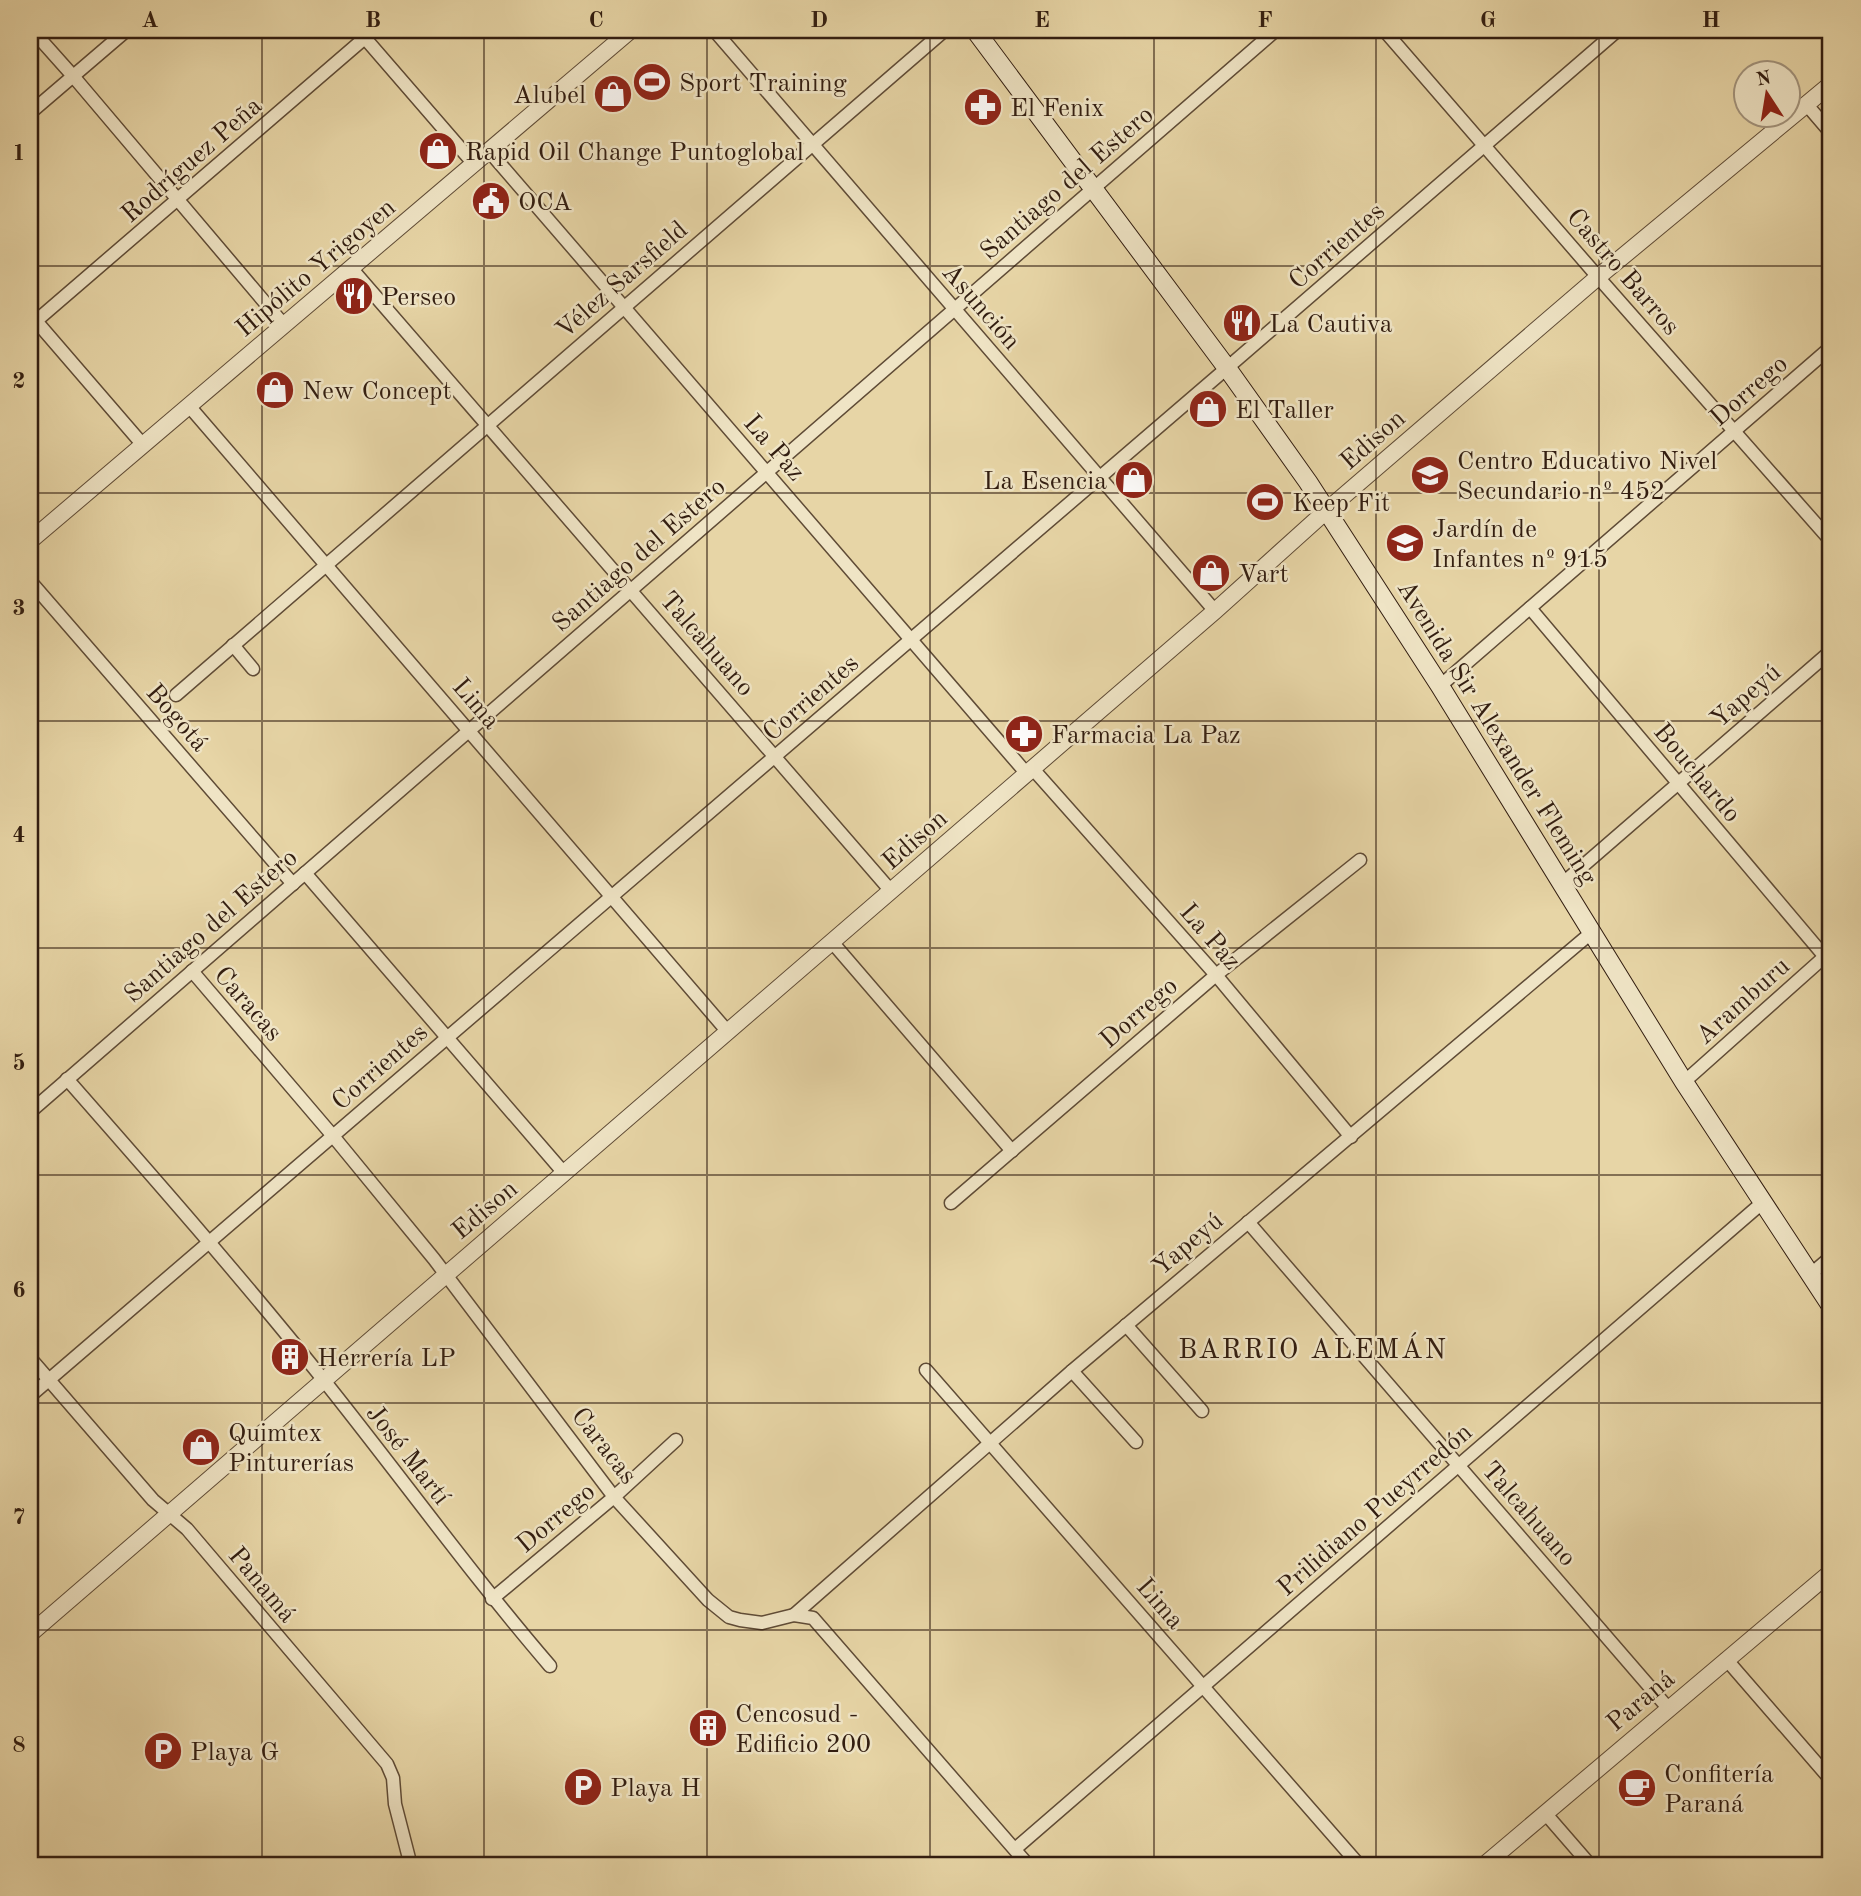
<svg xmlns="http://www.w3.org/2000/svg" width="1861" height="1896" font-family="'Old Standard TT',serif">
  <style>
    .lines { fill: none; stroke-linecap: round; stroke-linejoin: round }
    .minor-casing { stroke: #5f4b36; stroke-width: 15 }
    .tertiary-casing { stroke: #5f4b36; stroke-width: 18 }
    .secondary-casing { stroke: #321d10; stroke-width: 20 }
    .minor { stroke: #efe4c5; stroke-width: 12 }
    .tertiary { stroke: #efe4c5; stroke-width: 16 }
    .secondary { stroke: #efe4c5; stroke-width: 18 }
    .grid { fill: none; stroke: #321d10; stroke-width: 2; stroke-opacity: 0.55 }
    .labels { text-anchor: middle; stroke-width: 5; stroke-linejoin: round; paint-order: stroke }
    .poi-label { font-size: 26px; fill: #321d10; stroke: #efe4c5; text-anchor: start }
    .street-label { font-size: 26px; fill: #321d10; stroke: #efe4c5 }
    .neighbourhood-label { font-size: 28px; letter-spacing: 2px; fill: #321d10; stroke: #efe4c5 }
    .neatline { fill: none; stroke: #321d10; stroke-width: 2.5 }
    .grid-label { font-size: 23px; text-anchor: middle; font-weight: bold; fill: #321d10 }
  </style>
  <rect width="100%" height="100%" fill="#e7d5a6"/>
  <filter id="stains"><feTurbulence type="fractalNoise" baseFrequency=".00286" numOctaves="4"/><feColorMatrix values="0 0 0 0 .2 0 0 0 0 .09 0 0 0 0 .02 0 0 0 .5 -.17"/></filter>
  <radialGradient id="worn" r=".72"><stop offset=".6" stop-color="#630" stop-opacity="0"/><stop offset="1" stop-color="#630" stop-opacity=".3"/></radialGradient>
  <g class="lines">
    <!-- minor casing -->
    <g class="minor-casing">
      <g id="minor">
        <polyline points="32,30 73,76 284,325"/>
        <polyline points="358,30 474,164"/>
        <polyline points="714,30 1215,611"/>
        <polyline points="1384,30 1598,277 1831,541"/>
        <polyline points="1807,105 1831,133"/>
        <polyline points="30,113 127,30"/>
        <polyline points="489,151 1027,774"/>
        <polyline points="351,268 891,891"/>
        <polyline points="30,314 143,445"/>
        <polyline points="36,321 374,30"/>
        <polyline points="189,406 728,1032"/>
        <polyline points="30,581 293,884"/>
        <polyline points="1530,608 1831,964"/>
        <polyline points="233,645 253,669"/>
        <polyline points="1440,686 1831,347"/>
        <polyline points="176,695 945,30"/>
        <polyline points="1033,769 1216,975 1351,1137"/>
        <polyline points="305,873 564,1173"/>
        <polyline points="1562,884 1831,651"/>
        <polyline points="832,942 1012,1151"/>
        <polyline points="192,971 333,1136 434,1259 614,1497 708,1600 729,1617 740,1620 762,1623 794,1615 813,1618 1029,1866"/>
        <path d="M67,1079C154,1178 240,1276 322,1378C399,1474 470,1573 550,1666"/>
        <polyline points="1684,1082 1831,951"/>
        <polyline points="30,1112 1276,30"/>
        <polyline points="951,1203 1216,975 1360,860"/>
        <polyline points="1248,1222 1668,1708"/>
        <polyline points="1811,1274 1831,1257"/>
        <polyline points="1126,1325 1202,1411"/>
        <polyline points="30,1358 153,1500 187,1529 387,1764 393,1778 395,1804 411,1866"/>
        <polyline points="926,1370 1360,1866"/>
        <polyline points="1072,1371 1136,1442"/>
        <polyline points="30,1396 1227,368 1618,30"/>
        <polyline points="492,1599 614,1497 676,1440"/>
        <polyline points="794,1615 1072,1371 1591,933"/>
        <polyline points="1726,1659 1831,1780"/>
        <polyline points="1545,1813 1591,1866"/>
        <polyline points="1015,1849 1762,1203"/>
      </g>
    </g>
    <!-- tertiary casing -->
    <g class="tertiary-casing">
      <g id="tertiary">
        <polyline points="30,541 631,30"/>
        <polyline points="30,1634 1215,611 1326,511 1598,277 1831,84"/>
        <polyline points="1483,1866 1831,1572"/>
      </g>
    </g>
    <!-- secondary casing -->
    <g class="secondary-casing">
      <polyline id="secondary" points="975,30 1227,368 1308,482 1440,686 1684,1082 1831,1306"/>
    </g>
    <!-- minor -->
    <use href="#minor" class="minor"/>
    <!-- tertiary -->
    <use href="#tertiary" class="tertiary"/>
    <!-- secondary -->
    <use href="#secondary" class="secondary"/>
  </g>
  <!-- grid -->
  <path class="grid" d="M262,30V1866M484,30V1866M707,30V1866M930,30V1866M1154,30V1866M1376,30V1866M1599,30V1866M30,266H1831M30,493H1831M30,721H1831M30,948H1831M30,1175H1831M30,1403H1831M30,1630H1831"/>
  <!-- icons -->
  <defs>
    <g id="stadium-disc" transform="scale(2.0125)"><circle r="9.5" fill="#8f2418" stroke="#efe4c5"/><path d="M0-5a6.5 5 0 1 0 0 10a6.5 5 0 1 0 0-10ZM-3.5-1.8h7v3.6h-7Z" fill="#fff"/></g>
    <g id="shop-disc" transform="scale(2.0125)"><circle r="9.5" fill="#8f2418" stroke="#efe4c5"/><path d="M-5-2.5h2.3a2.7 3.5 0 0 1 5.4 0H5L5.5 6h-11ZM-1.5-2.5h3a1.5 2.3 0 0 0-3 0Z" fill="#fff"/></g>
    <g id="pharmacy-disc" transform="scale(2.0125)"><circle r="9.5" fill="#8f2418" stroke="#efe4c5"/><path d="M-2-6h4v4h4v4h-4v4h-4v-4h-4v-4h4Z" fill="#fff"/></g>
    <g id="civic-disc" transform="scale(2.0125)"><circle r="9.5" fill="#8f2418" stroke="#efe4c5"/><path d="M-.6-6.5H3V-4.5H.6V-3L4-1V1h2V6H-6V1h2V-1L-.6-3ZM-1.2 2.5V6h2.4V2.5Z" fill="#fff"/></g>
    <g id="restaurant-disc" transform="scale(2.0125)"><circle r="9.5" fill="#8f2418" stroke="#efe4c5"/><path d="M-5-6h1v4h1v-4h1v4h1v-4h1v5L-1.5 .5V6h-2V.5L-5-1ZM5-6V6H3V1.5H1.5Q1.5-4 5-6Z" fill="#fff"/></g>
    <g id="school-disc" transform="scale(2.0125)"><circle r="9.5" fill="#8f2418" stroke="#efe4c5"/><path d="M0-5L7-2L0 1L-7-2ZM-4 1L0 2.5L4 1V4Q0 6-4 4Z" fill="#fff"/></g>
    <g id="building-disc" transform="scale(2.0125)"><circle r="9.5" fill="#8f2418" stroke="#efe4c5"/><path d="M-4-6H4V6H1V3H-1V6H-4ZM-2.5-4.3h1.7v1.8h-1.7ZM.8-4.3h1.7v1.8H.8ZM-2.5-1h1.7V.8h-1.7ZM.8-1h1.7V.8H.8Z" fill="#fff"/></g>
    <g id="parking-disc" transform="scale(2.0125)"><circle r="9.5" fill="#8f2418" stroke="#efe4c5"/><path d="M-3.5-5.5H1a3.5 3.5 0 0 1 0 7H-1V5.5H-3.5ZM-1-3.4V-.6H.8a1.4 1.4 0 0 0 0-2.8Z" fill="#fff"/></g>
    <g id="cafe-disc" transform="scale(2.0125)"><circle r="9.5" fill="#8f2418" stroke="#efe4c5"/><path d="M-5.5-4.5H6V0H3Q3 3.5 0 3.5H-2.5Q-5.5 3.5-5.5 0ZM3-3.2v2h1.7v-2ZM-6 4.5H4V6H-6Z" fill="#fff"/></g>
  </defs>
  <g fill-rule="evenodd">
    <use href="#stadium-disc" x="652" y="82"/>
    <use href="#shop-disc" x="613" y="94"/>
    <use href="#pharmacy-disc" x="983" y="107"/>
    <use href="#shop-disc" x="438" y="151"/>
    <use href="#civic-disc" x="491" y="201"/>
    <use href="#restaurant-disc" x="354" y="296"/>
    <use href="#restaurant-disc" x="1242" y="323"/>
    <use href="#shop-disc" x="275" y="390"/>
    <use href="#shop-disc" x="1208" y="409"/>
    <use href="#school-disc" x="1430" y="475"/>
    <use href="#shop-disc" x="1134" y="480"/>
    <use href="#stadium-disc" x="1265" y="502"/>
    <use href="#school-disc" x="1405" y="543"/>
    <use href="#shop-disc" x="1211" y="573"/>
    <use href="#pharmacy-disc" x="1024" y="734"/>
    <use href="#building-disc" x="290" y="1357"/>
    <use href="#shop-disc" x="201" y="1447"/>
    <use href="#building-disc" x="708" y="1728"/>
    <use href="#parking-disc" x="163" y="1751"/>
    <use href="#parking-disc" x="583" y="1787"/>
    <use href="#cafe-disc" x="1637" y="1788"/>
  </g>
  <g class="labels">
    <!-- poi labels -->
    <g class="poi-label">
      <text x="679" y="91">Sport Training</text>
      <text x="586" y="103" text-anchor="end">Alubel</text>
      <text x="1010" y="116">El Fenix</text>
      <text x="465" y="160">Rapid Oil Change Puntoglobal</text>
      <text x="518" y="210">OCA</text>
      <text x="381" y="305">Perseo</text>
      <text x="1269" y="332">La Cautiva</text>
      <text x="302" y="399">New Concept</text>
      <text x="1235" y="418">El Taller</text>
      <text x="1457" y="469">Centro Educativo Nivel<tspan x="1457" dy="30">Secundario nº 452</tspan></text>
      <text x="1107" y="489" text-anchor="end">La Esencia</text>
      <text x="1292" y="511">Keep Fit</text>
      <text x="1432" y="537">Jardín de<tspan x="1432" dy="30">Infantes nº 915</tspan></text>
      <text x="1238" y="582">Vart</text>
      <text x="1051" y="743">Farmacia La Paz</text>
      <text x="317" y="1366">Herrería LP</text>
      <text x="228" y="1441">Quimtex<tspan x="228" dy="30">Pinturerías</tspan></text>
      <text x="735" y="1722">Cencosud -<tspan x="735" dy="30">Edificio 200</tspan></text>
      <text x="190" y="1760">Playa G</text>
      <text x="1664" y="1782">Confitería<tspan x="1664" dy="30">Paraná</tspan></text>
      <text x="610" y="1796">Playa H</text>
    </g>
    <!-- street labels -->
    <g class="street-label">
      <text transform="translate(191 159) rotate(-41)" y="9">Rodríguez Peña</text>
      <text transform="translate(1066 182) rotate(-41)" y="9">Santiago del Estero</text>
      <text transform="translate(1336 245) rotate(-41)" y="9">Corrientes</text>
      <text transform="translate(315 267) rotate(-40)" y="9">Hipólito Yrigoyen</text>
      <text transform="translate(1624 271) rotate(49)" y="9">Castro Barros</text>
      <text transform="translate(621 279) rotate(-41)" y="9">Vélez Sarsfield</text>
      <text transform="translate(982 306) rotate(49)" y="9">Asunción</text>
      <text transform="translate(1748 390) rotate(-41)" y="9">Dorrego</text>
      <text transform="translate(1372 439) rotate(-41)" y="9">Edison</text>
      <text transform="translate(775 447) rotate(49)" y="9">La Paz</text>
      <text transform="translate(638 554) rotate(-41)" y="9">Santiago del Estero</text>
      <text transform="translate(708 643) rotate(49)" y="9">Talcahuano</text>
      <text transform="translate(1745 695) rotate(-41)" y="9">Yapeyú</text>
      <text transform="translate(810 697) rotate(-41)" y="9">Corrientes</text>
      <text transform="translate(477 703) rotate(49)" y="9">Lima</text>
      <text transform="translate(178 717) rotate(49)" y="9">Bogotá</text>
      <text transform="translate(1498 732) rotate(58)" y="9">Avenida Sir Alexander Fleming</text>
      <text transform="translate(1698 772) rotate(50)" y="9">Bouchardo</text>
      <text transform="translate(914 839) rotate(-41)" y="9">Edison</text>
      <text transform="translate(210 925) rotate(-41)" y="9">Santiago del Estero</text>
      <text transform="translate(1211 936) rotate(49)" y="9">La Paz</text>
      <text transform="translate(1742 1000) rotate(-42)" y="9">Aramburu</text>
      <text transform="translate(249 1003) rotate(49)" y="9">Caracas</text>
      <text transform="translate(1138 1012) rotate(-41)" y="9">Dorrego</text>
      <text transform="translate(379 1066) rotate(-41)" y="9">Corrientes</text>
      <text transform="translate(484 1209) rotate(-40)" y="9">Edison</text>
      <text transform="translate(1187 1243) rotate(-40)" y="9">Yapeyú</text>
      <text transform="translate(605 1445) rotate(52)" y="9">Caracas</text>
      <text transform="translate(409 1454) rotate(52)" y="9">José Martí</text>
      <text transform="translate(1374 1509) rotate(-41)" y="9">Prilidiano Pueyrredón</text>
      <text transform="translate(1530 1513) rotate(49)" y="9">Talcahuano</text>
      <text transform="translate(555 1517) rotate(-40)" y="9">Dorrego</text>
      <text transform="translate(263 1584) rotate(50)" y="9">Panamá</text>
      <text transform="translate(1161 1603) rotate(49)" y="9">Lima</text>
      <text transform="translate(1640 1700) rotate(-40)" y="9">Paraná</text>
    </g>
    <!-- neighbourhood labels -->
    <g class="neighbourhood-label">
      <text x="1313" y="1358">BARRIO ALEMÁN</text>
    </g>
  </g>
  <!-- margin -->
  <rect width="1861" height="1896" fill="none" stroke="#e7d5a6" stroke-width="77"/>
  <!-- north arrow -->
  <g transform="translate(1767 94) rotate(348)"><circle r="33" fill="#efe4c5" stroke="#a3947d" stroke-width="2"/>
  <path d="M0-5L12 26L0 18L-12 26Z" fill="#8f2418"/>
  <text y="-10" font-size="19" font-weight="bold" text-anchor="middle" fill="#321d10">N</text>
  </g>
  <rect x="38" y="38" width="1784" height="1819" class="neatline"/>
  <g class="grid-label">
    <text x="150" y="27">A</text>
    <text x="373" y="27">B</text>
    <text x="596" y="27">C</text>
    <text x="819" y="27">D</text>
    <text x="1042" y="27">E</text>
    <text x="1265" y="27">F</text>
    <text x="1488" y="27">G</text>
    <text x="1711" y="27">H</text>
    <text x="19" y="160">1</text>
    <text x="19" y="388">2</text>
    <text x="19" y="615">3</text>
    <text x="19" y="842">4</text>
    <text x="19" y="1070">5</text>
    <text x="19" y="1297">6</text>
    <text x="19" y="1524">7</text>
    <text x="19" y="1752">8</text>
  </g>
  <rect width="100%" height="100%" filter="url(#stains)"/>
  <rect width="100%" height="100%" fill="url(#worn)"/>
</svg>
